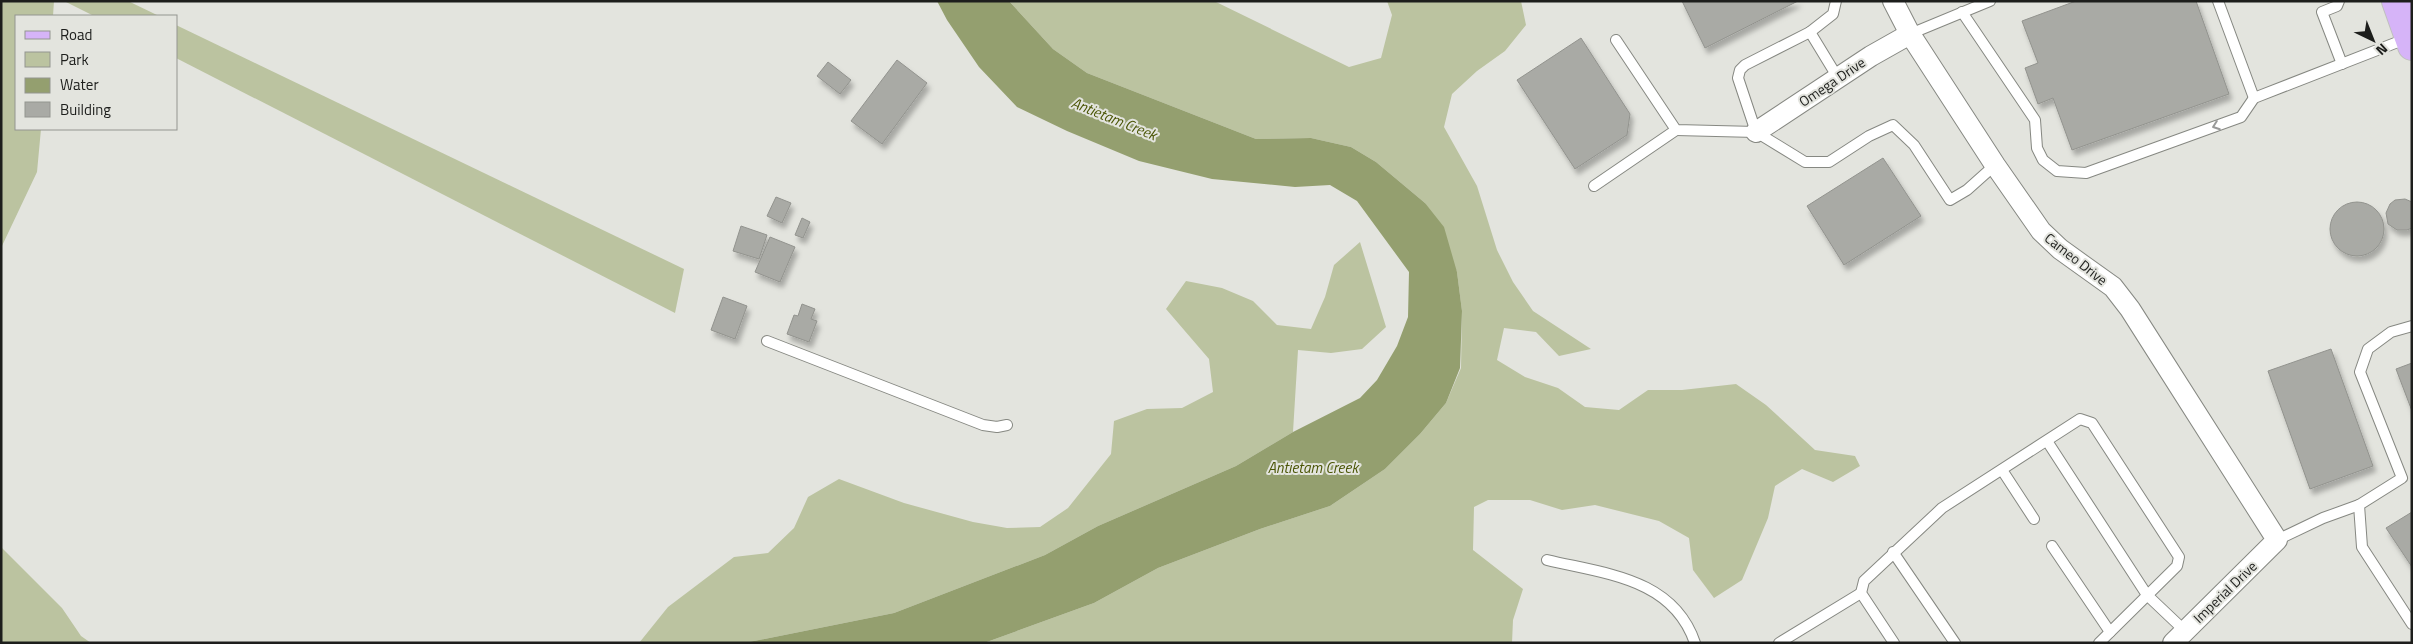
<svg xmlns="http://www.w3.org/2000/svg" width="2413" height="644" font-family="'Titillium Web',sans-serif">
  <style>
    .green { fill: #bbc3a0 }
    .water { fill: #949f6f }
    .building { fill: #a9aaa5; stroke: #92938e; filter: url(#shadow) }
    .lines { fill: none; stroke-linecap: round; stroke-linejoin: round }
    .lane-casing { stroke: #868882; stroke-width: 12 }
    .street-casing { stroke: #868882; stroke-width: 22 }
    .primary-casing { stroke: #c0c0bf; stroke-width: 30 }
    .lane { stroke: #fff; stroke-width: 10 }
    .street { stroke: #fff; stroke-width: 20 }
    .primary { stroke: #d6b4f8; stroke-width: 28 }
    .oneway { stroke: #999a99 }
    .labels { text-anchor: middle; stroke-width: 4; stroke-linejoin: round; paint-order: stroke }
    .street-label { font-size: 14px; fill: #1d1e1c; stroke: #e3e4de }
    .water-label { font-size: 15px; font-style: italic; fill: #4a5505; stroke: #e3e4de }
  </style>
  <defs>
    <filter id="shadow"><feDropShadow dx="3" dy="5.5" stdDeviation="2.5" flood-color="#0004"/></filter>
  </defs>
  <rect width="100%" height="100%" fill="#e3e4de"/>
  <!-- green -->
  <g class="green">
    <polygon points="1,1 54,1 53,16 16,16 16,129 41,129 37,172 1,248"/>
    <polygon points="64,1 128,1 159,16 94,16"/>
    <polygon points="1009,1 1214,1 1349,67 1381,58 1392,15 1387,1 1521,1 1526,25 1505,51 1477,71 1452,94 1444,127 1477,186 1497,250 1513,282 1533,311 1591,349 1559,356 1536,332 1504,328 1497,360 1525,377 1558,388 1585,407 1619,410 1648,390 1682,390 1736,384 1766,405 1815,450 1855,456 1860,466 1833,482 1802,469 1775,486 1768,518 1742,580 1714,598 1693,570 1689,538 1659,521 1595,505 1562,510 1530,500 1488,500 1474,507 1473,550 1523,589 1513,620 1512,643 984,643 1094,603 1158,568 1260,529 1330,506 1385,469 1420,434 1446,403 1461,368 1462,311 1457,272 1425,203 1376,162 1351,147 1311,138 1256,139 1087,73 1053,49"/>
    <polygon points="176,25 684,269 675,313 176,58"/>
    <polygon points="1360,242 1386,327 1362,349 1331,353 1298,350 1293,432 1236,466 1098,526 1045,555 894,613 744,643 639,643 668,607 734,557 768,553 794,528 808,497 839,479 904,503 973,522 1007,528 1040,527 1068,508 1111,454 1114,421 1147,409 1182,408 1213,392 1209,359 1166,309 1186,281 1222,288 1253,301 1277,325 1311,329 1325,297 1334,265"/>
    <polygon points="1,547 62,608 81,636 91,643 1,643"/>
  </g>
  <!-- water -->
  <polygon class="water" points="937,1 1009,1 1053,49 1087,73 1256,139 1311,138 1351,147 1376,162 1425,203 1444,227 1457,272 1462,311 1460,368 1446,403 1420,434 1385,469 1330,506 1260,529 1158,568 1094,603 984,643 744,643 894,613 1045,555 1098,526 1236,466 1293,432 1360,398 1377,380 1397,346 1408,317 1409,272 1357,201 1330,185 1295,187 1212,179 1139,161 1067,131 1017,107 979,67 947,20"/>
  <!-- building -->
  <g class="building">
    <polygon points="1682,1 1798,1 1705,48"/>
    <polygon points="2076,1 2196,1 2229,94 2072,150 2053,98 2038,104 2025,68 2038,63 2022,21"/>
    <polygon points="1581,38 1630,114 1627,135 1575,169 1517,80"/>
    <polygon points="897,60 927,83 882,144 851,121"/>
    <polygon points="828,62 851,80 840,94 817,76"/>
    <polygon points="1883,158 1921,216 1844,265 1807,206"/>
    <polygon points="776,197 791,203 782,223 767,216"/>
    <polygon points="2405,199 2412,202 2412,228 2407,230 2397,230 2388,224 2386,213 2390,204 2395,200"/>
    <circle cx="2357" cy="229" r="27"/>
    <polygon points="802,218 810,222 803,238 795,235"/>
    <polygon points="741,226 767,235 759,259 733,251"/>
    <polygon points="770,237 795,247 780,282 755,272"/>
    <polygon points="723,297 747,306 735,339 711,330"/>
    <polygon points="802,304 815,309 811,319 817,321 809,342 787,334 794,315 798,316"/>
    <polygon points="2331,349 2373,466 2310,489 2268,371"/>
    <polygon points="2412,363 2412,411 2396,369"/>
    <polygon points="2412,512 2412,567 2386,528"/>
  </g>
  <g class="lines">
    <!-- lane casing -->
    <g class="lane-casing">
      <g id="lane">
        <polyline points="2218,1 2254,98"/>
        <polyline points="2339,1 2337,6 2322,12 2342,64"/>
        <polyline points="1962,12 2035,120 2037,148 2043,160 2057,171 2086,173 2241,117 2254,98 2408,38"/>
        <polyline points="1810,32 1833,14 1836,1"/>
        <polyline points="1910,34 1990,1"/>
        <polyline points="1616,40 1676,130 1756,132 1805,162 1829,162 1869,136 1893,125 1914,145 1950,200 1967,190 1995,165"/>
        <polyline points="1756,132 1738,78 1740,70 1745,65 1810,32 1838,78"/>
        <polyline points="1594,186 1676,130"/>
        <polyline points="2412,326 2391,332 2368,349 2360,372 2402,478 2359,505 2362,547 2412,624"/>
        <polyline points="767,341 983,425 997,427 1007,425"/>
        <polyline points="2047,441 2147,595 2185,631"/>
        <polyline points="2002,470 2034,519"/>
        <polyline points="2277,540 2323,518 2359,505"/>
        <polyline points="2052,546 2110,632"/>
        <polyline points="1893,552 1955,643"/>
        <path d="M1547,560C1605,574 1673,578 1695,643"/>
        <polyline points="1779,643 1861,593"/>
        <polyline points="1894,643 1861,593 1864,581 1942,508 2080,419 2092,423 2179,557 2177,566 2099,643"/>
      </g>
    </g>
    <!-- street casing -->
    <g class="street-casing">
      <g id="street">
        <polyline points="1893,1 1910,34 1995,165 2041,231 2060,249 2113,287 2130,309 2277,540 2173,643"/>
        <polyline points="1756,132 1871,56 1910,34"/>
      </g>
    </g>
    <!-- primary casing -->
    <g class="primary-casing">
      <polyline id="primary" points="2396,1 2412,46"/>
    </g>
    <!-- lane -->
    <use href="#lane" class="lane"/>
    <!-- street -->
    <use href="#street" class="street"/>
    <!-- primary -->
    <use href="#primary" class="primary"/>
  </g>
  <!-- one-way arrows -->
  <defs><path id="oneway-chevron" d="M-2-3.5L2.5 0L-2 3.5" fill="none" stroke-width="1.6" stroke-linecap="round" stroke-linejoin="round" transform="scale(1.25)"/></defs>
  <use class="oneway" href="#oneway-chevron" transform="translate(2216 126) rotate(160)"/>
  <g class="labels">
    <!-- street labels -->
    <g class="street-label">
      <text transform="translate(1832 82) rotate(-34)" y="5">Omega Drive</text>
      <text transform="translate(2076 259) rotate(38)" y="5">Cameo Drive</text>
      <text transform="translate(2225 592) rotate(-44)" y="5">Imperial Drive</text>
    </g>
    <!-- water labels -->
    <g class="water-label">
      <text transform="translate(1114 119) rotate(22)" y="5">Antietam Creek</text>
      <text x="1313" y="473">Antietam Creek</text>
    </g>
  </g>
  <!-- border -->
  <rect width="2413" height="644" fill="none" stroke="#1d1e1c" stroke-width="5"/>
  <!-- legend -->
  <rect x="15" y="15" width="162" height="115" fill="#e3e4de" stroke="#949590"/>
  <rect x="25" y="31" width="25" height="8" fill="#d6b4f8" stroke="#949590"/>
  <text x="60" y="40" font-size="15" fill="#1d1e1c">Road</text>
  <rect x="25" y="52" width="25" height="15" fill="#bbc3a0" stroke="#949590"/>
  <text x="60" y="65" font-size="15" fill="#1d1e1c">Park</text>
  <rect x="25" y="78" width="25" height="15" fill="#949f6f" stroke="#949590"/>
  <text x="60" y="90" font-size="15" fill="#1d1e1c">Water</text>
  <rect x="25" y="102" width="25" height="15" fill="#a9aaa5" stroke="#949590"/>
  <text x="60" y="115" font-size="15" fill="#1d1e1c">Building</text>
  <!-- north arrow -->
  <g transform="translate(2373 40) rotate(137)" stroke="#e3e4de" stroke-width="4" paint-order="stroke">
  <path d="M0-4L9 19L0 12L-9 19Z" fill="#1d1e1c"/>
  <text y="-8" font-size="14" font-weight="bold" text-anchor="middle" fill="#1d1e1c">N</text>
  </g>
</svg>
